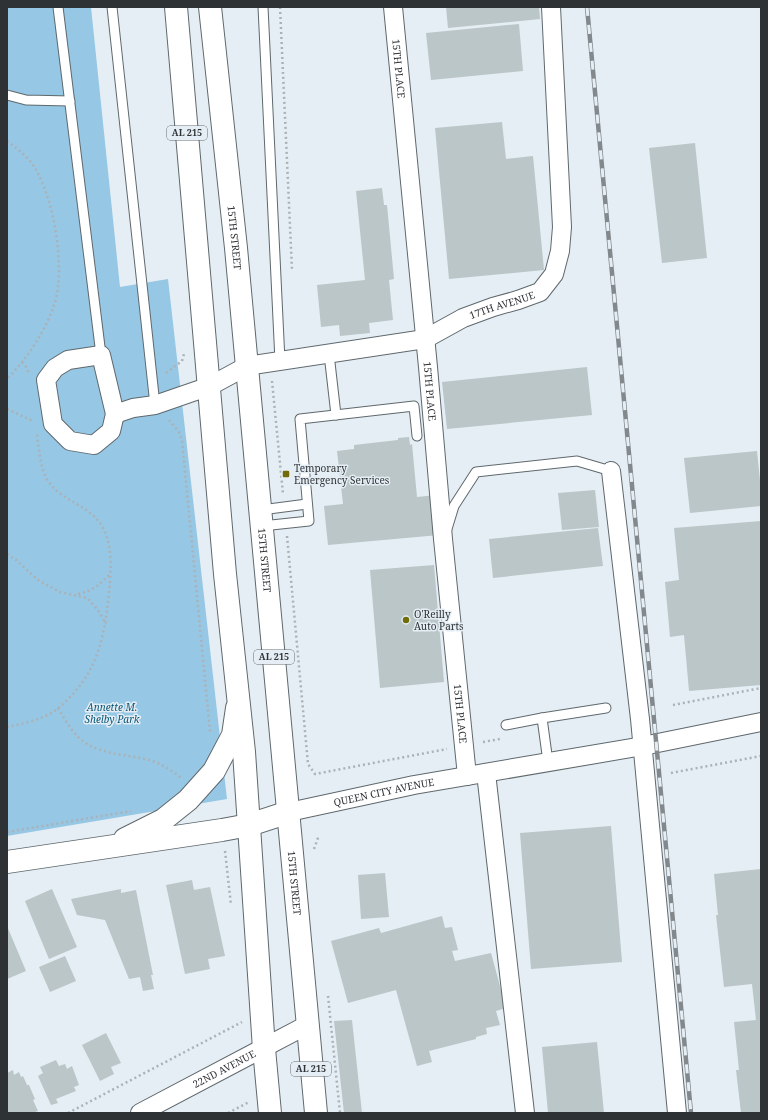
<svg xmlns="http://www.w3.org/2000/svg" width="768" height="1120" font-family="'Noto Serif',serif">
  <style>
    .green { fill: #96c7e4 }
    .building { fill: #bac6c8 }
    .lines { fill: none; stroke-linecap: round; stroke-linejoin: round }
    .lane-casing { stroke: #5f686d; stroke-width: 11 }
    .street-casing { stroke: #5f686d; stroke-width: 20 }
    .secondary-casing { stroke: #5f686d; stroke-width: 24 }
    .primary-casing { stroke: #5f686d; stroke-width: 24 }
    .path { stroke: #aab2b7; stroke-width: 2.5; stroke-dasharray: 2 3; stroke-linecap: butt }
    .lane { stroke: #fff; stroke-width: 9 }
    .street { stroke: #fff; stroke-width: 18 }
    .secondary { stroke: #fff; stroke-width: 22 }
    .primary { stroke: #fff; stroke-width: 22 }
    .rail-casing { stroke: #82888c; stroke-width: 4.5 }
    .rail { stroke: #e4eef4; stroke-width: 3; stroke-dasharray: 9; stroke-linecap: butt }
    .poi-dot { fill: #716c09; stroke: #e4eef4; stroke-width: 1.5 }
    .labels { text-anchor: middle; stroke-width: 3; stroke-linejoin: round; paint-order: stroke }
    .shield { fill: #e4eef4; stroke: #656a6e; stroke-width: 1 }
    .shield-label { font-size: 9px; font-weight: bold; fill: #2f3235 }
    .street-label { font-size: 10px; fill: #2f3235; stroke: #e4eef4 }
    .poi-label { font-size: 10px; fill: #2f3235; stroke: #e4eef4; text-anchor: start }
    .park-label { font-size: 10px; font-style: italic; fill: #0a5576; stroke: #e4eef4 }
  </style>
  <rect width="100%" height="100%" fill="#e4eef4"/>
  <!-- green -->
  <polygon class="green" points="7,7 91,7 120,287 168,279 227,799 7,836"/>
  <!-- building -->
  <g class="building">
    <polygon points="446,7 539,7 540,19 448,28"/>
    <polygon points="519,24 523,71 431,80 426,33"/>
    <polygon points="502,122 506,159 533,156 544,270 449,279 435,128"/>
    <polygon points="695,143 707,258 662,263 649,148"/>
    <polygon points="382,188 384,205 387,205 394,279 389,280 393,320 369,323 370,333 340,336 339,325 321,327 317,285 365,280 356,191"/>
    <polygon points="587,367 592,415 447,429 442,382"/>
    <polygon points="409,437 410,445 412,444 417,497 436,495 439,535 328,545 324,506 343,504 337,451 354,449 354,445 398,440 398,438"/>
    <polygon points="757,451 761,490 761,506 690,513 684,458"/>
    <polygon points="595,490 599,527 562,530 558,493"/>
    <polygon points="761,521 761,685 689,691 684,635 670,637 665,582 679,580 674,528"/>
    <polygon points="598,528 603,566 493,578 489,539"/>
    <polygon points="434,565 444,682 380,688 370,570"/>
    <polygon points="611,826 622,962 531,969 520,833"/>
    <polygon points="761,869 761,1113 741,1113 736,1070 739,1070 734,1022 756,1020 752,984 724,987 716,915 718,915 714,874"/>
    <polygon points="385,873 389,917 361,919 358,875"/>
    <polygon points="192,880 194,890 210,887 225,956 208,959 210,969 185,974 166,885"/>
    <polygon points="52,889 77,947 49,959 25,901"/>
    <polygon points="121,889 121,893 136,890 153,975 151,975 154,989 143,991 140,977 129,979 105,920 77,915 71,899"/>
    <polygon points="442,916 445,928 452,927 458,950 452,951 455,961 491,953 506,1008 496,1011 500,1025 486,1028 487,1034 476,1037 476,1039 429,1051 432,1062 417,1066 396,990 348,1003 331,941 379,928 381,933"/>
    <polygon points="7,926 26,971 7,979"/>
    <polygon points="65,956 76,981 50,992 39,967"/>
    <polygon points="352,1020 362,1113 344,1113 334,1021"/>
    <polygon points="106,1033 121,1063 111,1067 114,1074 100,1081 82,1045"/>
    <polygon points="597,1042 604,1113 548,1113 542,1047"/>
    <polygon points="56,1060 59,1066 65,1064 67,1069 72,1066 79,1085 74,1087 76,1091 56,1099 58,1103 51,1105 38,1076 43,1073 40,1067"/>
    <polygon points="13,1070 14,1075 19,1072 21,1077 23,1076 27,1085 29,1085 35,1099 33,1100 38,1111 32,1113 7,1113 7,1073"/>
  </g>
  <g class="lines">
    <!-- lane casing -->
    <g class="lane-casing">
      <g id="lane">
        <polyline points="58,7 101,355"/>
        <polyline points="112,7 155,405"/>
        <polyline points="263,7 280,361"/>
        <polyline points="7,95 26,100 70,101"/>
        <polyline points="329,354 336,415"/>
        <polyline points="261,510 307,504"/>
        <polyline points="262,526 309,521 300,419 414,406 417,436"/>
        <polyline points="447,529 454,506 476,472 577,461 611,471"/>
        <polyline points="542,718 606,708"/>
        <polyline points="506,725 542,718 548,762"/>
      </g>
    </g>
    <!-- street casing -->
    <g class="street-casing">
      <g id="street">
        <path id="s1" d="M393,7L428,367L443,539L467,776"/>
        <polygon points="101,355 115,414 111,431 94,445 70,441 53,424 46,380 55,368 68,360"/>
        <path id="s2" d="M115,414L133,408L155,405L210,386L247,366L425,339L463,318L493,307L518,300L540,292L554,274L560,251L562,227L551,7"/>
        <polyline points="611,471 640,719 677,1113"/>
        <polyline points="486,773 525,1113"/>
        <path id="s3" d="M289,812L414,785L643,746L761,722"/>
        <path id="s4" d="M140,1113L307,1025"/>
      </g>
    </g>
    <!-- secondary casing -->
    <g class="secondary-casing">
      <g id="secondary">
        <polyline points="125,839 163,820 188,800 214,771 233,735 237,708"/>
        <polyline points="7,862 222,830 249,825 289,812"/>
      </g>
    </g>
    <!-- primary casing -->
    <g class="primary-casing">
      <g id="primary">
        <polyline points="176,7 225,574 244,752 264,1049 270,1113"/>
        <path id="s5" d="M210,7L236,248L316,1113"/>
      </g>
    </g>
    <!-- path -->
    <g class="path">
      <polyline points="280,7 292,270"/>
      <path d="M7,141C15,147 23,153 30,161C53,189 66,267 55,302C46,331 28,357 7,379"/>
      <polyline points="22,362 26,367 29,374"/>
      <polyline points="166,373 182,361 184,354"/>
      <polyline points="272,381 283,494"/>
      <polyline points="7,409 33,421"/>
      <polyline points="169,420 179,432 182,440 210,732"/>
      <polyline points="287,536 308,764 315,774 447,749"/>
      <polyline points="7,554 16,560 38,580 47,585 60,592 87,598 98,610 106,624"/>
      <path d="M78,594C93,591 100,584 110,574"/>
      <polyline points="673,705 761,688"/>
      <path d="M58,708C65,720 73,734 84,742C105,756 129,754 152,761C162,764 173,771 181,778"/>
      <path d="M7,727C22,724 40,720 53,712C61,707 67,700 73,694C100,664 105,631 109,593C111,572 113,547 103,528C91,505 62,502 48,481C40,468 39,450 37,434"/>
      <polyline points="483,742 500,739"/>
      <polyline points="671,773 761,756"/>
      <polyline points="7,832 131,811"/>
      <polyline points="314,849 319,835"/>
      <polyline points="225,851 231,905"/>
      <polyline points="328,996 340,1113"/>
      <polyline points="68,1113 242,1022"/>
      <polyline points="228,1113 249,1102"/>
    </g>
    <!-- lane -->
    <use href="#lane" class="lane"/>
    <!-- street -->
    <use href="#street" class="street"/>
    <!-- secondary -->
    <use href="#secondary" class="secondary"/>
    <!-- primary -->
    <use href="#primary" class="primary"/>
    <!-- rail casing -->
    <g class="rail-casing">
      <polyline id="rail" points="587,7 691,1113"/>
    </g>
    <!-- rail -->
    <use href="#rail" class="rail"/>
  </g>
  <!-- markers -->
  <g class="poi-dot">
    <rect x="282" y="470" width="8" height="8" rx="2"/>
    <circle cx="406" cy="620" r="4"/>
  </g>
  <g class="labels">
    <!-- shield labels -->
    <g class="shield">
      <rect x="167" y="126" width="40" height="14" rx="3"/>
      <rect x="254" y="650" width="40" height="14" rx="3"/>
      <rect x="291" y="1062" width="40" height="14" rx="3"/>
    </g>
    <g class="shield-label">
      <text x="187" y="136">AL 215</text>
      <text x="274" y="660">AL 215</text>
      <text x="311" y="1072">AL 215</text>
    </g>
    <!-- street labels -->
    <g class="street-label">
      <text dy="4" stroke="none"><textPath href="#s1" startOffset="62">15TH PLACE</textPath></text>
      <text dy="4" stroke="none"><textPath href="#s5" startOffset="232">15TH STREET</textPath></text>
      <text dy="4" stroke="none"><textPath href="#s2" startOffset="406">17TH AVENUE</textPath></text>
      <text dy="4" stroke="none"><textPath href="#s1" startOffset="386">15TH PLACE</textPath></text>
      <text dy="4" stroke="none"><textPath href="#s5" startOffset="556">15TH STREET</textPath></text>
      <text dy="4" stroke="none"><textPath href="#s1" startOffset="710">15TH PLACE</textPath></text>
      <text dy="4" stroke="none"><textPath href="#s3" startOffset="97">QUEEN CITY AVENUE</textPath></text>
      <text dy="4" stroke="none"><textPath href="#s5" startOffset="880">15TH STREET</textPath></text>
      <text dy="4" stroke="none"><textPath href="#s4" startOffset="95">22ND AVENUE</textPath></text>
    </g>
    <!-- poi labels -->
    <g class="poi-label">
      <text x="294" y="472">Temporary<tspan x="294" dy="12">Emergency Services</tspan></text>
      <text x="414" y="618">O'Reilly<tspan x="414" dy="12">Auto Parts</tspan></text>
    </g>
    <!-- park labels -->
    <g class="park-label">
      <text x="112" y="711">Annette M.<tspan x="112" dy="12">Shelby Park</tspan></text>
    </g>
  </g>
  <!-- border -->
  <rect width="768" height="1120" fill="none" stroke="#2f3235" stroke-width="16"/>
</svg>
